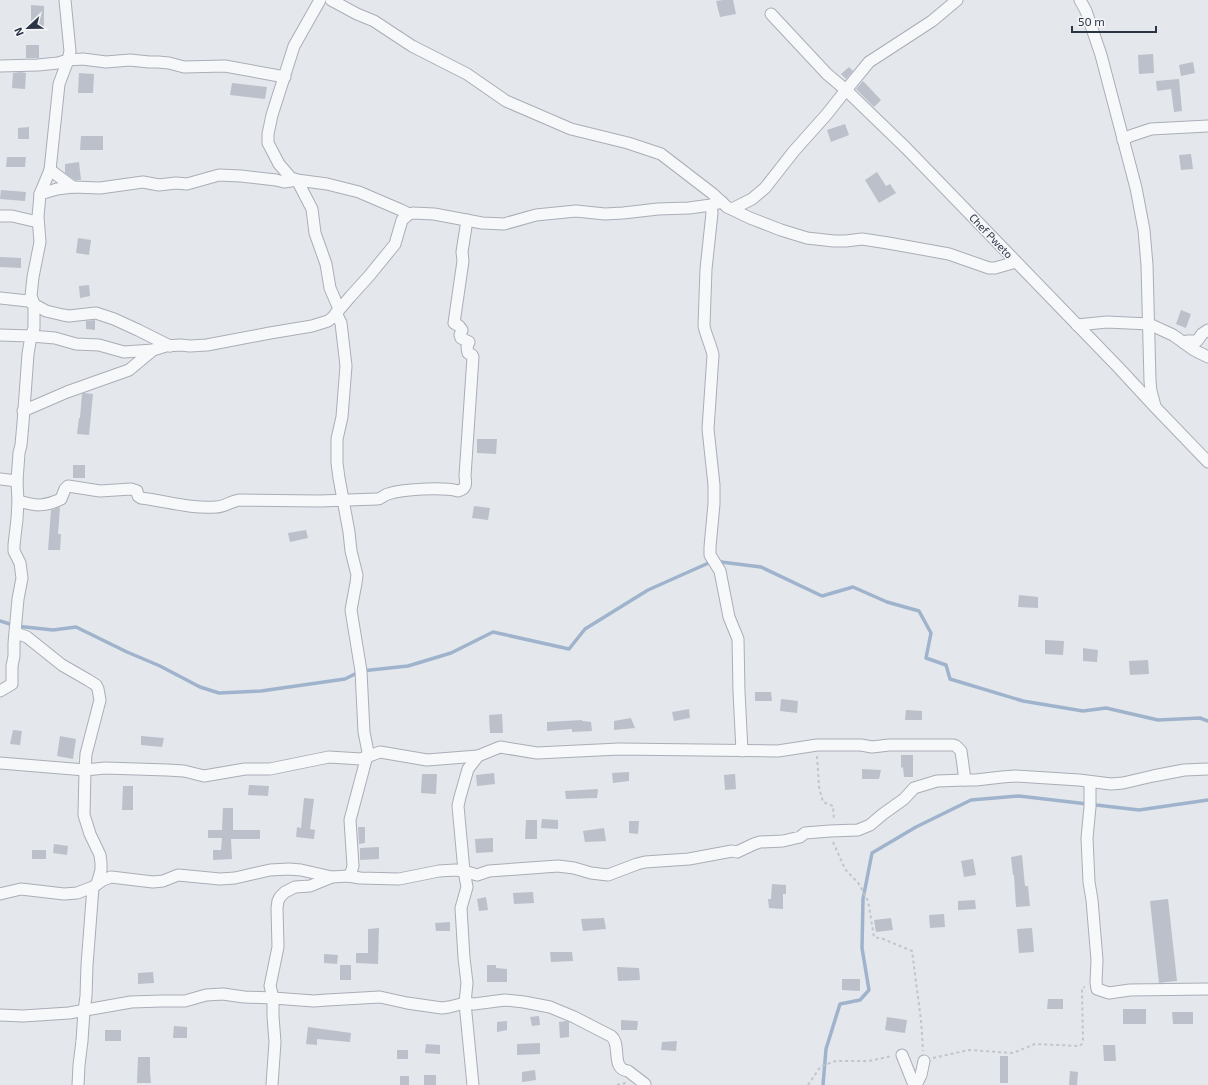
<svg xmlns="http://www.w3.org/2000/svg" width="1208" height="1085" font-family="'Exo 2',sans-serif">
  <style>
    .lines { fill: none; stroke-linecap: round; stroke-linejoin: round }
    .stream { stroke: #9fb4cc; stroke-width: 3.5 }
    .building { fill: #bbc0ca }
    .street-casing { stroke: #a9aeb7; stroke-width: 13 }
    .path { stroke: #c2c5cb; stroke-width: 2; stroke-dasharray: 3 3; stroke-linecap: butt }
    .street { stroke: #f7f8fa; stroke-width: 11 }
    .labels { text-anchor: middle; stroke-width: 3; stroke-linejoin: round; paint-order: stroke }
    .street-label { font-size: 11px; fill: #2b3445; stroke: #f4f6f9 }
  </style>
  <rect width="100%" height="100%" fill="#e4e7ec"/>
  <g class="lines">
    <!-- stream -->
    <g class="stream">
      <polyline points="0,621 16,626 53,630 76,627 127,652 160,666 200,687 219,693 261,691 345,679 361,671 408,666 451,653 493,632 569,649 585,629 648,590 713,561 761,567 822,596 853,587 887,602 919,611 931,633 926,658 946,665 950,679 1023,701 1083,711 1106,708 1158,720 1200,718 1208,721"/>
      <polyline points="823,1085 826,1049 840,1004 860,1000 869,990 862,948 863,899 872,853 916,827 971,800 1019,796 1139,810 1208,800"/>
    </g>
  </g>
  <!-- building -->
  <g class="building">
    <polygon points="723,0 733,0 736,14 720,17 716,1"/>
    <polygon points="31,5 44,6 44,26 31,26"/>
    <rect x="26" y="45" width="13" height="13"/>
    <polygon points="1153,54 1154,73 1139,74 1138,55"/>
    <polygon points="1193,62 1195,73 1181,76 1179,65"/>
    <polygon points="849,67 853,71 846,79 841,74"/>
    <polygon points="20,72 26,73 25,89 12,88 13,73"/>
    <polygon points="79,73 94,74 93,93 78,93"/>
    <polygon points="1179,79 1182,111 1174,112 1171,89 1157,91 1156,81"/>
    <polygon points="863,81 881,100 874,107 856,89"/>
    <polygon points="232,83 267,87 265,99 230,95"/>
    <polygon points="845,124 849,135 831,142 827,130"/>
    <polygon points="29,127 29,139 18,139 18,128"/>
    <polygon points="81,136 103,136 103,150 80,150"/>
    <polygon points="1191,154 1193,169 1181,170 1179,155"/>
    <polygon points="7,157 26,157 25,167 6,167"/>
    <polygon points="79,162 81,180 75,180 65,173 65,164"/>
    <polygon points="877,172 886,186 890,184 896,193 879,203 865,180"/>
    <polygon points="1,190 26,192 25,201 0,199"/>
    <polygon points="78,238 91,240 89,255 76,253"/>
    <polygon points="0,257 21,258 21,268 0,267"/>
    <polygon points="89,285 90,296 80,298 79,286"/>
    <polygon points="1181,310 1191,314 1186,328 1176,324"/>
    <polygon points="95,320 95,330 86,329 86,321"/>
    <polygon points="84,393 93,394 89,435 77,434 79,418 80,418 82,394"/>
    <polygon points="477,439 497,439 496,454 477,453"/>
    <rect x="73" y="465" width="12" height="13"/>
    <polygon points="474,506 490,508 488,520 472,518"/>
    <polygon points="60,507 58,534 61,534 60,550 48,550 51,510"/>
    <polygon points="306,530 308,538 290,542 288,533"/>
    <polygon points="1019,595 1038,597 1038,608 1018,607"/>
    <polygon points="1045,640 1064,641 1063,655 1045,654"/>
    <polygon points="1083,648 1098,650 1097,662 1083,661"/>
    <polygon points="1148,660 1149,674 1130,675 1129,661"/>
    <polygon points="755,692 771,692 772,701 755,701"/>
    <polygon points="781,699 798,701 797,713 780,711"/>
    <polygon points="689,709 690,718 674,721 672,712"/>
    <polygon points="906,710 922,711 922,720 905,720"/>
    <polygon points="502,714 503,733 490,733 489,715"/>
    <polygon points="631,718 635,728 614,730 614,721"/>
    <polygon points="582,720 582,721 591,722 592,731 572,732 572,729 547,731 547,722"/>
    <polygon points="13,730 22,731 20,745 10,744"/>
    <polygon points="60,736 76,739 73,759 57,756"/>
    <polygon points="141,736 164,738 162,747 141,745"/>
    <polygon points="901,755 913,755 913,777 904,777 903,767 901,768"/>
    <polygon points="862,769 881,770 879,779 862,779"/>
    <polygon points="629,772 629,781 613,783 612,773"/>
    <polygon points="494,773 495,784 477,786 476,775"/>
    <polygon points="422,774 437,774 436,794 421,793"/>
    <polygon points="735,774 736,789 725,790 724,775"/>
    <polygon points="249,785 269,786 268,796 248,795"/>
    <polygon points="123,786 133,786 133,810 122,810"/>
    <polygon points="598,789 597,798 566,799 565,791"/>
    <polygon points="304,798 314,799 310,829 315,830 314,839 296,837 297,827 301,828"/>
    <polygon points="223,808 233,808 233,830 260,830 260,839 231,839 232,859 213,860 213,850 221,850 222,838 208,838 208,830 222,830"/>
    <polygon points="542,819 558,820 558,829 541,828"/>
    <polygon points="526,820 537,820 537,839 525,839"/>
    <polygon points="629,821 639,821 638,834 629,833"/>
    <polygon points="358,827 365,827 365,843 359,844"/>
    <polygon points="604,828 606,841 585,842 583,831"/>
    <polygon points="493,838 493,852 476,853 475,839"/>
    <polygon points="54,844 68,846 67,855 53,853"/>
    <polygon points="379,847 379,859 360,860 360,848"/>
    <rect x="32" y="850" width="14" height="9"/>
    <polygon points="1022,855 1025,886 1028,886 1030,906 1016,907 1014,875 1013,875 1011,857"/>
    <polygon points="973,859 976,875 964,877 961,861"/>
    <polygon points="772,884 786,885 786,894 783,894 783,909 769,908 768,899 771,899"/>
    <polygon points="533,892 534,903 514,904 513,893"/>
    <polygon points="486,897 488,910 479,911 477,899"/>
    <polygon points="1168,899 1177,981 1159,983 1150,901"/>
    <polygon points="975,900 976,909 958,910 958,901"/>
    <polygon points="944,914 945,927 930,928 929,915"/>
    <polygon points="604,918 606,929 583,931 581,919"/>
    <polygon points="891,918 893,930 876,932 874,920"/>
    <polygon points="450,922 450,931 436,931 435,923"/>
    <polygon points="379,928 378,964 356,963 356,953 368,953 368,929"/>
    <polygon points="1032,928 1034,952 1019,953 1017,929"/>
    <polygon points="550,952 572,952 573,961 551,962"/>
    <polygon points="324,954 338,955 337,964 324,963"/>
    <rect x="340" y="965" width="11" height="15"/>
    <polygon points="487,965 496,965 496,968 507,969 507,982 487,982"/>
    <polygon points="617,967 639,968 640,980 618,981"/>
    <polygon points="153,972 154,983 138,984 138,973"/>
    <polygon points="842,979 860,979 860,991 842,990"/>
    <polygon points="1048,999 1063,999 1063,1009 1047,1009"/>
    <rect x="1123" y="1009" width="23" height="15"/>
    <polygon points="1172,1012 1193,1012 1193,1024 1173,1024"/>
    <polygon points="539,1016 540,1025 532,1026 530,1017"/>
    <polygon points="887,1017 907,1020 905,1033 885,1030"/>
    <polygon points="621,1020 638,1021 637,1030 621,1030"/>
    <polygon points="507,1021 507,1030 497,1032 497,1022"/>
    <polygon points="566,1021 569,1022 569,1037 560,1038 559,1022"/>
    <polygon points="174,1026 187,1027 187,1038 173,1038"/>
    <polygon points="308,1027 351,1033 350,1042 317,1039 317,1045 306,1044"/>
    <rect x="105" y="1030" width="16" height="11"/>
    <polygon points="677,1041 676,1051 661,1050 662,1042"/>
    <polygon points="540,1043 540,1054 517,1055 517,1044"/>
    <polygon points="426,1044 440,1045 440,1054 425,1053"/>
    <polygon points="1103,1045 1115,1045 1116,1061 1104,1061"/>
    <rect x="397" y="1050" width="11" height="9"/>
    <rect x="1000" y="1056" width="8" height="27"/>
    <polygon points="138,1057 150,1057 150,1072 151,1083 137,1083"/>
    <polygon points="535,1070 536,1080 522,1082 522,1072"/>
    <polygon points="1070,1071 1078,1072 1077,1085 1069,1085"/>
    <rect x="424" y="1075" width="12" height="10"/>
    <rect x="400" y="1076" width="9" height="9"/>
  </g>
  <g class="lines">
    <!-- street casing -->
    <g class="street-casing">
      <g id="street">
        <polyline points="320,0 294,46 272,115 268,134 268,143 279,164 291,178 297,180 312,209 315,233 326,264 330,288 339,309"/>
        <polyline points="331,0 357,14 374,21 412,46 467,74 506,101 571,129 628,143 661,154 713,194 727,207 750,218 781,230 807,238 834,241 846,241 862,239 888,243 949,254 989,268 995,268 1016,262"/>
        <polyline points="1080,0 1086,11 1101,55 1136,188 1144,230 1147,265 1150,381 1151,391 1155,406"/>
        <polyline points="771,14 827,74 846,90 906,148 1119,368 1156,408 1208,462"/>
        <polyline points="0,66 38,65 58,63 68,60 83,59 106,62 130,60 149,62 158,62 169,63 184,67 225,66 285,77"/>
        <polyline points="1123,140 1130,136 1151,129 1208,126"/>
        <polyline points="50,170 73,187"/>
        <polyline points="40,194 57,189 73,187 100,188 143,182 159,185 176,183 187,184 219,175 241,176 276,180 284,182 297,180 327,184 359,192 401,210 409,214"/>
        <path d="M711,205L712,213L706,269L704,326C706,336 711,345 713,355L708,429L714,485V504L710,547V555L720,571L729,617L738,639L739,692L742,751"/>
        <polyline points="732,209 752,199 765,188 794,151 827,114 846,90 869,62 932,21 957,0"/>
        <polyline points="0,216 12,216 38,222"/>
        <polyline points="0,298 28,301 46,311 63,315 69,316 96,313 114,319 138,330 170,346"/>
        <polyline points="336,313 341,323 346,366 342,417 337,439 337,463 339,478 349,532 351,551 357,575 356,583 351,610 361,671 364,732 368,752 350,820 353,866 351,873 348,876"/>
        <polyline points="1077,325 1107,322 1149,324 1173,335 1194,350 1208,357"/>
        <polyline points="0,335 31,336 55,338 76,344 99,345 124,352 153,350"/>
        <polyline points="1184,343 1187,341 1197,341 1202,334 1208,330"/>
        <polyline points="23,411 67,392 129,370 153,350 166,346 180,345 190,346 207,345 270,333 312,326 328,321 333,317 350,297 369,276 391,249 395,244 402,220 409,214 413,213 434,214 482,223 504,224 536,215 576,211 605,214 623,213 658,209 689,208 711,205 722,202"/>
        <polyline points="0,479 17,481"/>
        <path d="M18,501C36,506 44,507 61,499L65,489L68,486L100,491L131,489L137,491L138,496L141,498C166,501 191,509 216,507C224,507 231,501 240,500L320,501L377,499C382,499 383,495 388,494C402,489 443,487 458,491C467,489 466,483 465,476L473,357L472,355L468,353L467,347L469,342L461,338L460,335L462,330L459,326L454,323L463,261L462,252L467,220"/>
        <polyline points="16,633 27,637 62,665 88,680 96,685 98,689 100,700 86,754 85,770 84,815 90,834 100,855 101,863 101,870 97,884"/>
        <polyline points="0,691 12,684 12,666 14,656 14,643 18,599 22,578 20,563 14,551 14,545 17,519 18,501 17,481 19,453 21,445 23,423 28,354 31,336 34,328 34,304 31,296 33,277 40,242 38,217 40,194 50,170 59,84 68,60 70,51 65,0"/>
        <polyline points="0,763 85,770 105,768 167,770 184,771 204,776 245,769 270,769 329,757 361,759 380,752 427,760 478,756 500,747 537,753 619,749 778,751 817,745 861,745 872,747 889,745 953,745 956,746 961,751 965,780 976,780 1002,777 1015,776 1079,780 1111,784 1123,783 1153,776 1184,770 1208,769"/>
        <polyline points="1090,782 1090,807 1087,838 1089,882 1092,900 1097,960 1096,982 1097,989 1109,993 1130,990 1208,989"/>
        <polyline points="0,894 21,889 64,894 77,893 93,887 103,880 111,877 153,882 163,881 178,875 220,879 235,878 270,870 289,869 301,870 332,877 348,876 360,878 399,879 439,871 455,870 464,871 477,875 489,871 558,866 574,868 591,873 608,875 637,864 645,862 689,859 732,851 737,852 754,844 760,842 783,841 800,837 805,833 830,831 858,830 870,825 883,814 904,799 914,788 937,781 965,780"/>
        <path d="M0,1015L23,1016L69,1013L131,1002L162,1001H185L206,995L223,994L244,997L273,998L314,1001L327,1000L380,997L407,1003L442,1008L449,1007L465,1003L474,1004L505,1000L524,1002L550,1007L574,1017L611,1036C622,1044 610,1069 628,1071L645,1084"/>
        <polyline points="902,1055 914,1085"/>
        <polyline points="78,1085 79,1065 82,1041 84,1011 86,996 87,965 93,887"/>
        <polyline points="272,1085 275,1042 273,1016 273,998 270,986 278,947 277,908 278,901 280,897 285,892 295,887 310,886 332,877"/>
        <polyline points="473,1085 465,1003 467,983 464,958 461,908 467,887 464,871 458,806 460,797 468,769 478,756"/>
        <polyline points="916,1085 921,1075 924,1061"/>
      </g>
    </g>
    <!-- path -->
    <g class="path">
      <polyline points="817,756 819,787 823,802 833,806 834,820"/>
      <polyline points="833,842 845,869 859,884 868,901 874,937 883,939 912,951 921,1020 923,1051"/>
      <polyline points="933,1058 969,1050 1013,1053 1035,1044 1079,1046 1082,1044 1083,1040 1082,991 1082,988 1085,987"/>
      <polyline points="617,1085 626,1083"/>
      <polyline points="808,1085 821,1066 836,1061 869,1061 892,1056"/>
    </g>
    <!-- street -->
    <use href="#street" class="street"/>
  </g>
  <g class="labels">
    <!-- street labels -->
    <g class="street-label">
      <text transform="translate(991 236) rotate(46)" y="4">Chef Pweto</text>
    </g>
  </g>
  <!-- north arrow -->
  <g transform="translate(28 28) rotate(248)" stroke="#f4f6f9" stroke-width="3" paint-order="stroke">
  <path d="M0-3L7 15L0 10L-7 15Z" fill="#2b3445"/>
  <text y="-6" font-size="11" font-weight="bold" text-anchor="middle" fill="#2b3445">N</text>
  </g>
  <!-- scale -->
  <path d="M1072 26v6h84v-6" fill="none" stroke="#2b3445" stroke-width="2"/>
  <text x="1078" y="26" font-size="12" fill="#2b3445" stroke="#f4f6f9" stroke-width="3" paint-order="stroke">50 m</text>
</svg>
